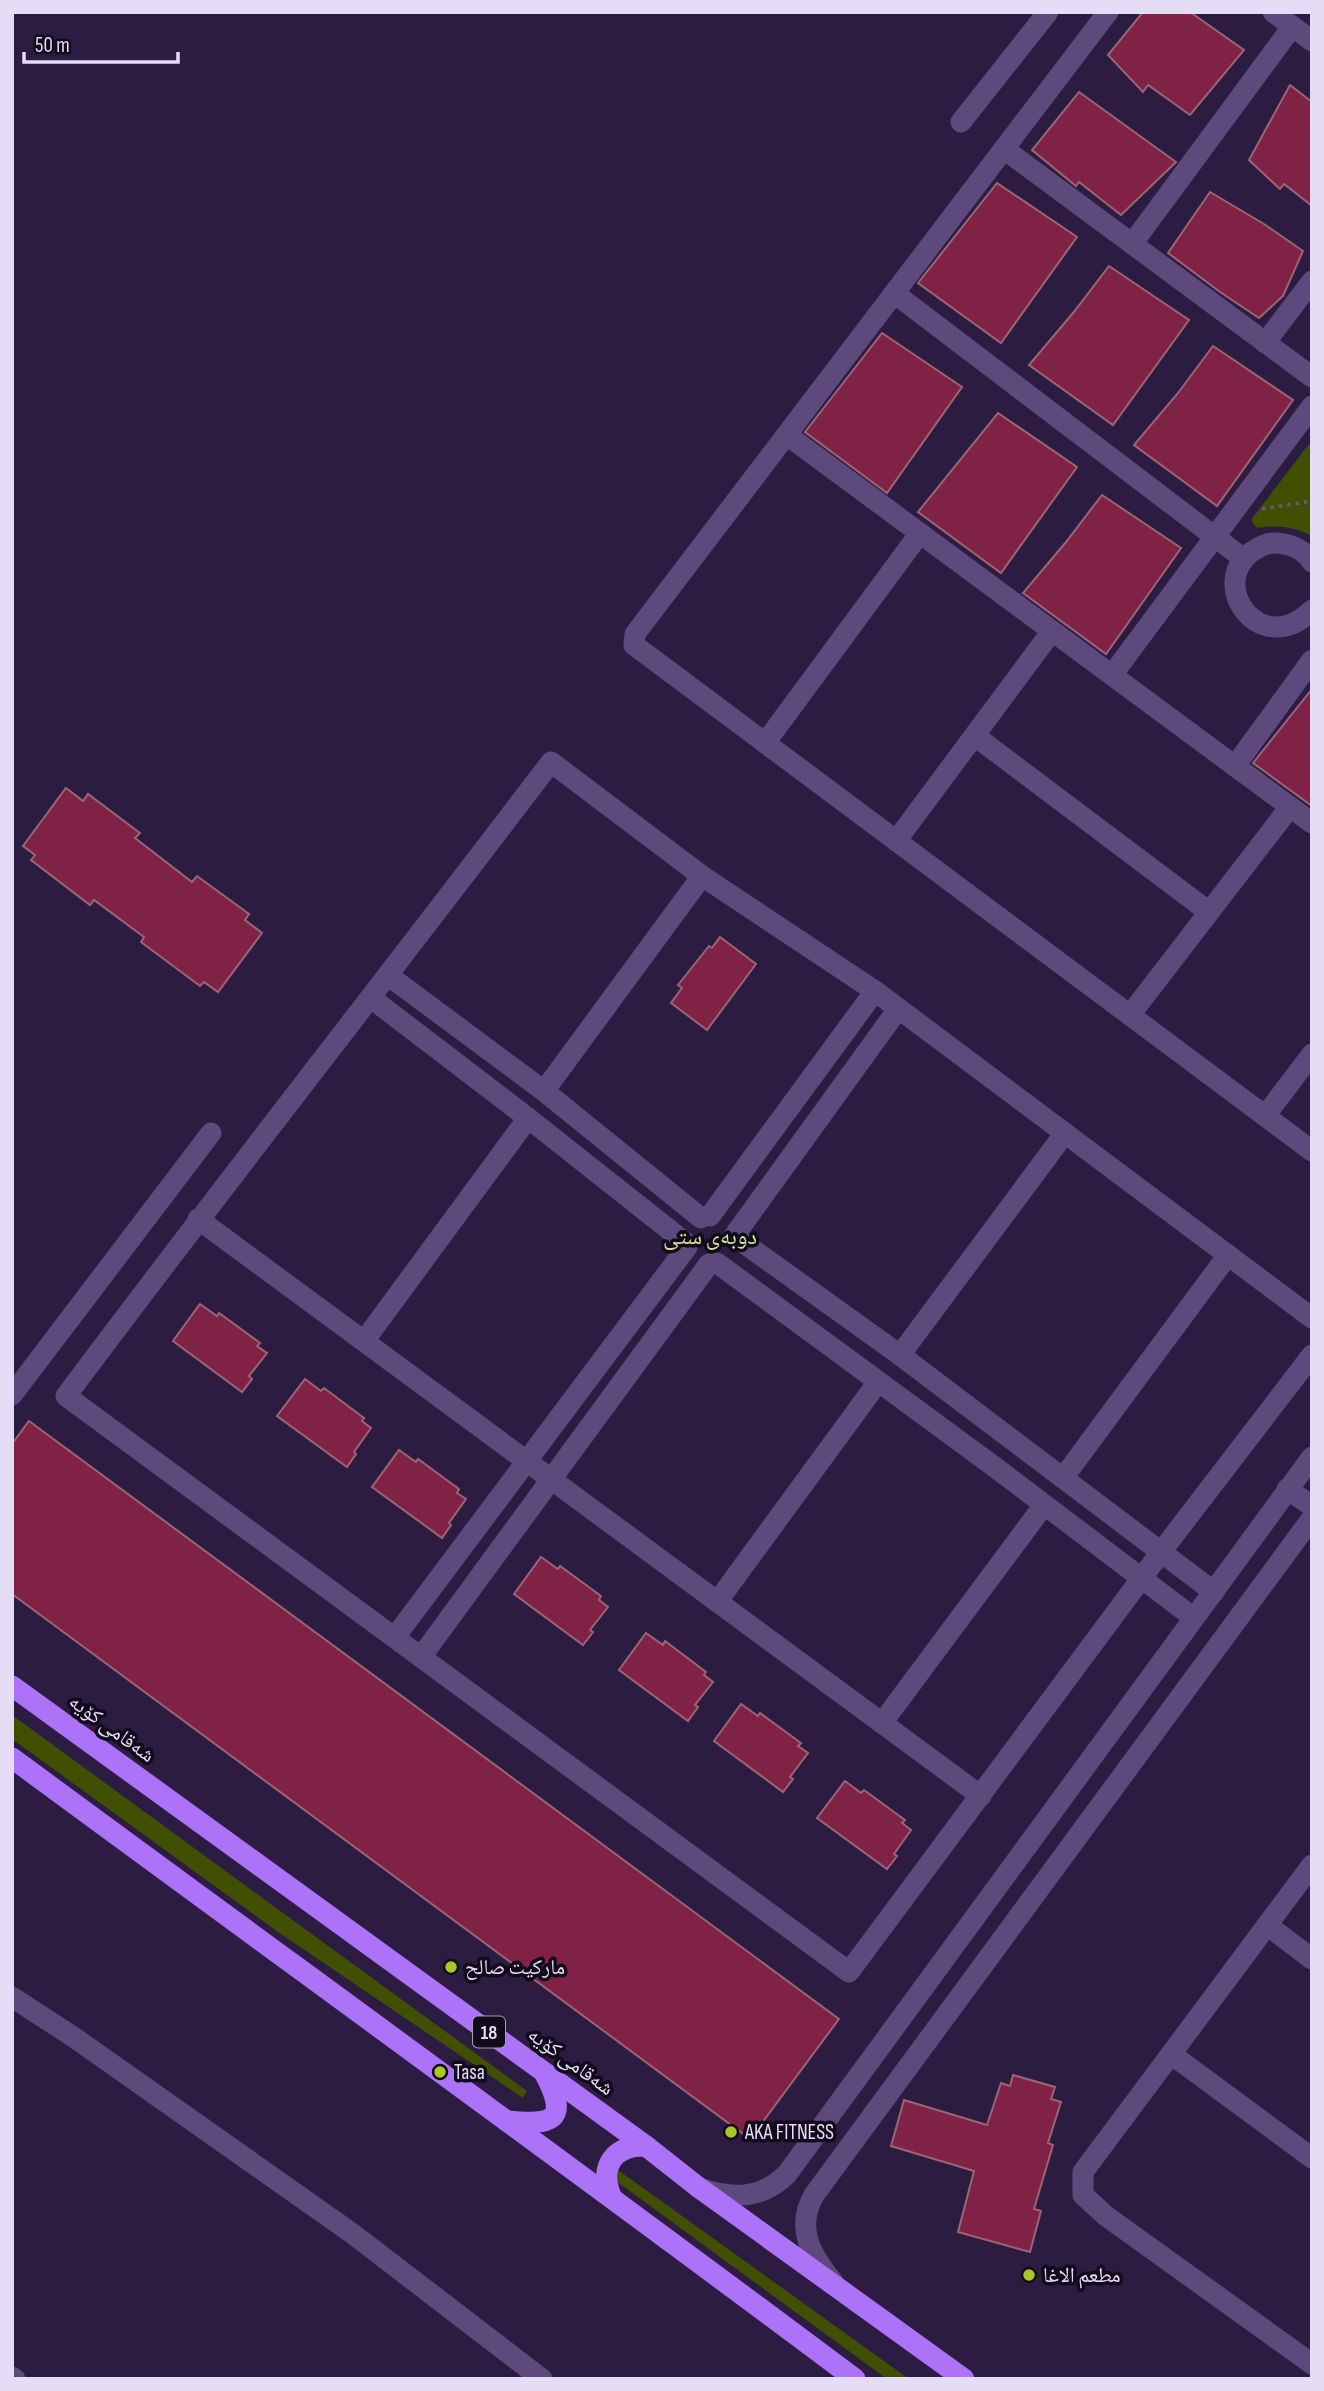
<svg xmlns="http://www.w3.org/2000/svg" width="1324" height="2391" font-family="'Sofia Sans Condensed','Noto Naskh Arabic',sans-serif">
  <style>
    .green { fill: #404f00 }
    .building { fill: #802146; stroke: #9a6674; stroke-width: 2 }
    .lines { fill: none; stroke-linecap: round; stroke-linejoin: round }
    .path { stroke: #675a7b; stroke-width: 3.5; stroke-dasharray: 3.5 5; stroke-linecap: butt }
    .minor { stroke: #5e497d; stroke-width: 21 }
    .highway { stroke: #ac72f7; stroke-width: 21 }
    .poi-dot { fill: #a6c821; stroke: #120b1b; stroke-width: 2.5 }
    .labels { text-anchor: middle; stroke-width: 7; stroke-linejoin: round; paint-order: stroke }
    .shield { fill: #120b1b; stroke: #a69db4; stroke-width: 2 }
    .shield-label { font-size: 19px; font-weight: bold; fill: #e5dcf5 }
    .street-label { font-size: 21px; fill: #e5dcf5; stroke: #120b1b }
    .poi-label { font-size: 21px; fill: #e5dcf5; stroke: #120b1b; text-anchor: start }
    .neighbourhood-label { font-size: 23px; fill: #cee398; stroke: #120b1b }
  </style>
  <rect width="100%" height="100%" fill="#2c1c42"/>
  <!-- green -->
  <g class="green">
    <path d="M1312,440V536C1292,526 1278,525 1257,528L1251,520Z"/>
    <polygon points="12,1715 527,2091 523,2098 278,1932 12,1739"/>
    <polygon points="618,2170 909,2379 887,2379 612,2178"/>
  </g>
  <!-- building -->
  <g class="building">
    <polygon points="1143,12 1190,12 1244,50 1190,115 1148,85 1143,92 1108,55"/>
    <polygon points="1290,85 1312,102 1312,206 1284,184 1280,189 1249,160"/>
    <polygon points="1079,92 1176,162 1121,215 1079,182 1076,186 1032,150"/>
    <polygon points="997,183 1077,237 1001,343 918,283"/>
    <polygon points="1210,192 1264,224 1303,251 1283,296 1259,318 1220,292 1168,253"/>
    <polygon points="1109,266 1189,320 1113,425 1029,365 1073,313"/>
    <polygon points="882,333 962,387 887,493 805,432"/>
    <polygon points="1213,346 1293,400 1217,506 1134,445 1178,393"/>
    <polygon points="998,413 1077,467 1001,573 918,512"/>
    <polygon points="1102,495 1181,548 1106,654 1023,593 1066,542"/>
    <polygon points="1312,689 1312,806 1253,763"/>
    <polygon points="66,788 83,801 88,794 140,833 135,838 192,882 197,876 249,914 245,920 262,933 218,992 204,982 200,986 141,942 144,937 94,900 90,905 31,860 35,855 23,846"/>
    <polygon points="720,937 756,964 707,1030 671,1003 682,988 678,985 709,946 712,948"/>
    <polygon points="200,1304 217,1316 219,1313 260,1343 257,1346 267,1353 249,1376 252,1379 242,1392 173,1341"/>
    <polygon points="305,1379 321,1391 324,1388 364,1418 362,1421 371,1428 354,1452 356,1454 347,1467 277,1416"/>
    <polygon points="29,1421 839,2019 750,2139 12,1594 12,1444"/>
    <polygon points="399,1450 416,1462 418,1459 459,1489 457,1493 466,1499 449,1523 451,1525 442,1538 372,1487"/>
    <polygon points="541,1557 558,1569 560,1566 601,1596 599,1600 608,1607 590,1630 593,1632 583,1645 514,1594"/>
    <polygon points="646,1633 663,1645 665,1641 706,1672 704,1675 713,1682 695,1705 698,1707 688,1721 619,1670"/>
    <polygon points="741,1704 758,1716 760,1713 801,1743 798,1746 808,1753 790,1777 793,1779 783,1792 714,1741"/>
    <polygon points="845,1781 861,1793 864,1790 905,1820 902,1823 911,1830 894,1854 897,1856 887,1869 817,1818"/>
    <polygon points="1013,2075 1055,2087 1051,2099 1061,2102 1048,2143 1053,2145 1034,2209 1041,2211 1030,2252 958,2232 974,2171 891,2146 904,2100 987,2125 1001,2083 1010,2086"/>
  </g>
  <g class="lines">
    <!-- path -->
    <polyline class="path" points="1262,509 1312,501"/>
    <!-- minor -->
    <g class="minor">
      <polyline points="1108,12 635,634 634,645 1312,1151"/>
      <polyline points="1273,12 1312,41"/>
      <polyline points="961,122 1048,12"/>
      <polyline points="1004,149 1312,377"/>
      <polyline points="1132,244 1292,27"/>
      <polyline points="894,293 1244,559"/>
      <polyline points="1265,343 1312,281"/>
      <polyline points="787,435 1312,823"/>
      <path d="M1312,562C1304,549 1289,543 1274,543C1265,543 1257,548 1250,553C1208,587 1262,660 1312,610"/>
      <polyline points="1112,675 1312,406"/>
      <polyline points="975,736 1209,912"/>
      <polyline points="765,743 920,533"/>
      <polyline points="1235,766 1312,660"/>
      <polyline points="896,841 1052,631"/>
      <polyline points="389,976 544,1091 701,1218"/>
      <polyline points="371,998 528,1118 686,1243"/>
      <polyline points="898,1009 734,1236 900,1355 1214,1592"/>
      <polyline points="1130,1015 1290,807"/>
      <polyline points="544,1091 702,876"/>
      <polyline points="1265,1116 1312,1054"/>
      <polyline points="710,1216 875,991"/>
      <polyline points="198,1219 981,1796"/>
      <polyline points="717,1263 992,1465 1194,1618"/>
      <path d="M1312,1318L875,991L702,876L551,762C390,974 225,1183 66,1396L849,1972L1161,1552L1312,1355"/>
      <polyline points="364,1341 528,1118"/>
      <polyline points="900,1355 1065,1133"/>
      <polyline points="12,1395 211,1133"/>
      <polyline points="1063,1478 1228,1255"/>
      <polyline points="1287,1489 1312,1506"/>
      <polyline points="717,1602 878,1382"/>
      <polyline points="395,1637 687,1247"/>
      <polyline points="421,1657 709,1264"/>
      <polyline points="882,1723 1044,1505"/>
      <polyline points="1312,1865 1083,2172 1083,2195 1106,2216 1312,2364"/>
      <polyline points="1267,1925 1312,1959"/>
      <polyline points="12,1997 72,2036 353,2234 542,2379"/>
      <polyline points="1171,2054 1312,2158"/>
      <path d="M699,2188C731,2199 761,2200 787,2174L1312,1457"/>
      <path d="M833,2282C811,2255 795,2228 814,2195L1312,1518"/>
      <polyline points="12,2377 15,2379"/>
    </g>
    <!-- highway -->
    <g class="highway">
      <polyline points="12,1686 646,2146 698,2187 964,2379"/>
      <path d="M12,1758C293,1965 576,2170 855,2379"/>
      <path d="M507,2121C550,2125 571,2123 545,2074"/>
      <path d="M611,2196C599,2166 614,2145 646,2146"/>
    </g>
  </g>
  <!-- markers -->
  <g class="poi-dot">
    <circle cx="451" cy="1967" r="7"/>
    <circle cx="440" cy="2072" r="7"/>
    <circle cx="731" cy="2132" r="7"/>
    <circle cx="1029" cy="2275" r="7"/>
  </g>
  <g class="labels">
    <!-- shield labels -->
    <rect class="shield" x="473" y="2016.5" width="32" height="31" rx="5"/>
    <g class="shield-label">
      <text x="489" y="2039">18</text>
    </g>
    <!-- street labels -->
    <g class="street-label">
      <text transform="translate(112 1728) rotate(36)" y="7">شەقامی کۆیە</text>
      <text transform="translate(571 2061) rotate(36)" y="7">شەقامی کۆیە</text>
    </g>
    <!-- poi labels -->
    <g class="poi-label">
      <text x="465" y="1974">ماركيت صالح</text>
      <text x="454" y="2079">Tasa</text>
      <text x="745" y="2139">AKA FITNESS</text>
      <text x="1043" y="2282">مطعم الاغا</text>
    </g>
    <!-- neighbourhood labels -->
    <g class="neighbourhood-label">
      <text x="710" y="1244">دوبه‌ی ستی</text>
    </g>
  </g>
  <!-- border -->
  <rect width="1324" height="2391" fill="none" stroke="#e5dcf5" stroke-width="28"/>
  <!-- scale -->
  <path d="M24 52v10h154v-10" fill="none" stroke="#e5dcf5" stroke-width="3.5"/>
  <text x="35" y="52" font-size="21" fill="#e5dcf5" stroke="#120b1b" stroke-width="5" paint-order="stroke">50 m</text>
</svg>
